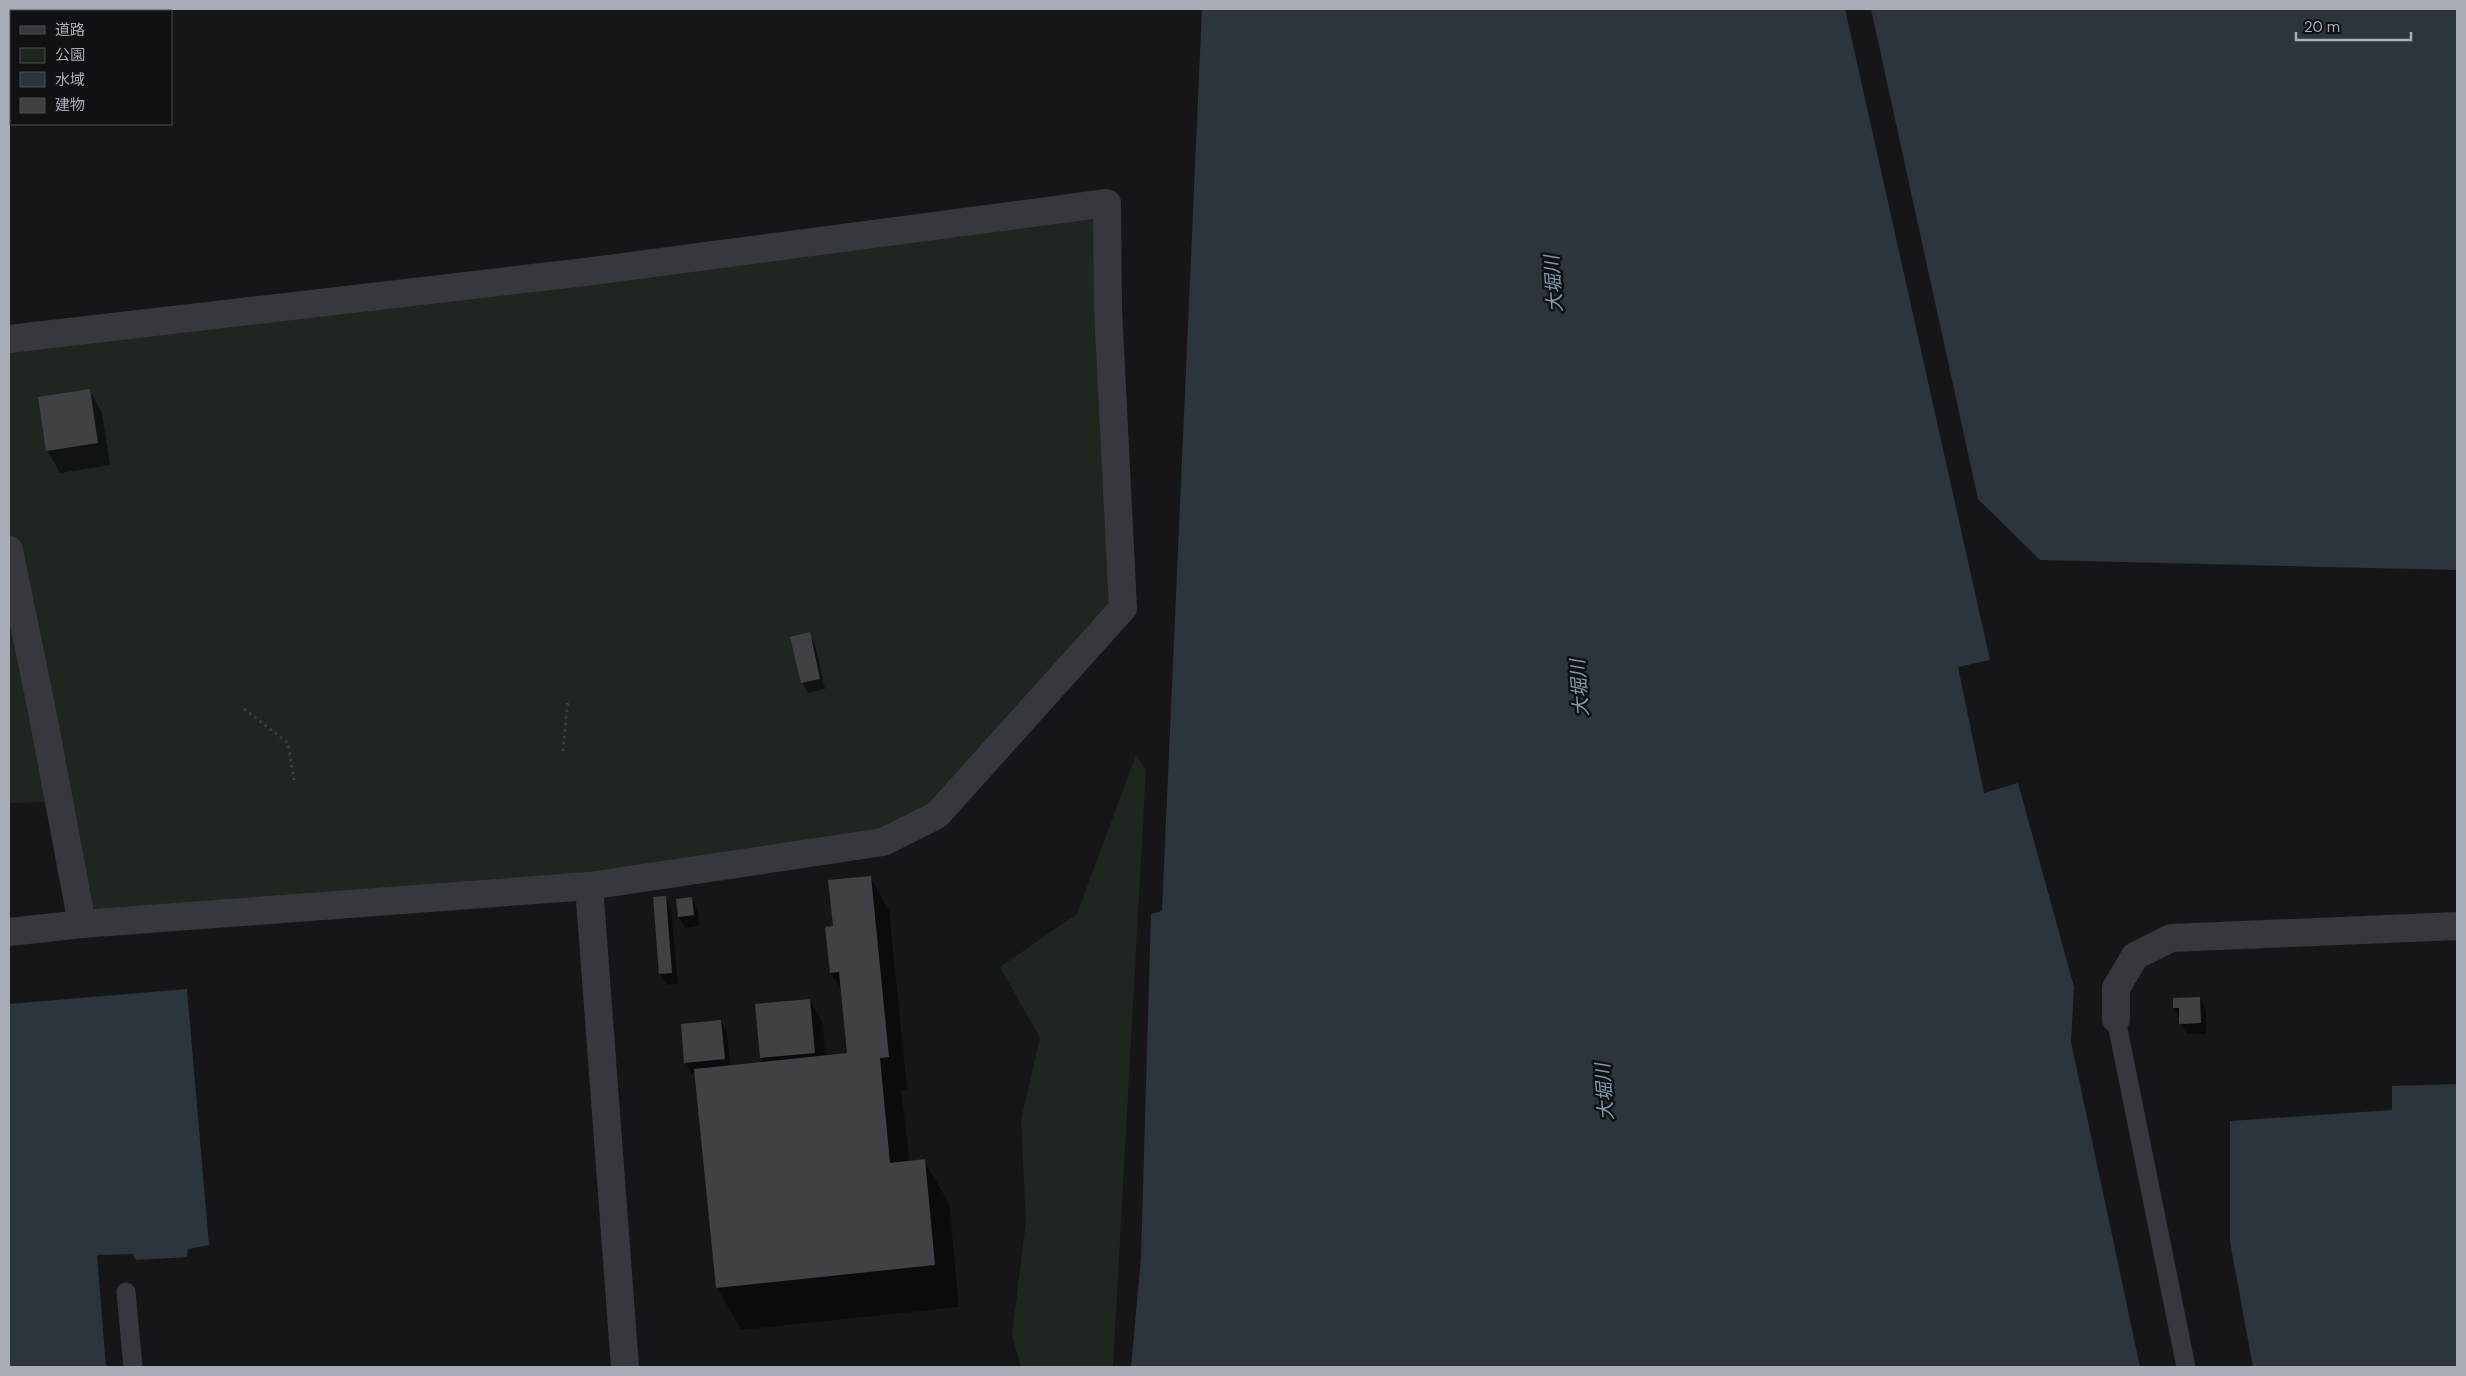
<svg xmlns="http://www.w3.org/2000/svg" width="2466" height="1376" font-family="'DM Sans','Noto Sans JP',sans-serif">
  <style>
    .green { fill: #1e261f }
    .water { fill: #2c353c }
    .shadow { fill: #0007 }
    .building { fill: #404145 }
    .lines { fill: none; stroke-linecap: round; stroke-linejoin: round }
    .path { stroke: #3d3f44; stroke-width: 3; stroke-dasharray: 2.5 4; stroke-linecap: butt }
    .service { stroke: #37383d; stroke-width: 19 }
    .minor { stroke: #37383d; stroke-width: 28 }
    .labels { text-anchor: middle; stroke-width: 5; stroke-linejoin: round; paint-order: stroke }
    .water-label { font-size: 19px; font-style: italic; fill: #7f9bb3; stroke: #111113 }
  </style>
  <rect width="100%" height="100%" fill="#161618"/>
  <!-- green -->
  <g class="green">
    <polygon points="1107,203 1123,608 937,815 883,842 82,924 49,802 9,803 9,339"/>
    <polygon points="1136,755 1146,770 1113,1367 1021,1367 1012,1335 1026,1221 1021,1120 1040,1038 1000,967 1077,914"/>
  </g>
  <!-- water -->
  <g class="water">
    <polygon points="1202,9 1845,9 1990,660 1958,667 1984,793 2018,783 2074,987 2071,1042 2140,1367 1131,1367 1141,1258 1151,914 1162,911"/>
    <polygon points="1871,9 2457,9 2457,570 2040,560 1978,499"/>
    <polygon points="187,989 209,1245 188,1249 187,1257 136,1260 133,1254 97,1255 106,1367 9,1367 9,1004"/>
    <polygon points="2457,1084 2457,1367 2253,1367 2230,1242 2230,1121 2392,1110 2392,1086"/>
  </g>
  <!-- shadow -->
  <g class="shadow">
    <polygon points="90,391 102,413 110,465 60,473 47,450"/>
    <polygon points="809,634 815,645 825,689 808,693 802,682"/>
    <polygon points="870,877 889,910 907,1089 901,1090 910,1162 924,1161 949,1203 959,1307 741,1330 717,1287 696,1073 692,1074 686,1063 682,1025 721,1021 727,1032 730,1066 764,1063 761,1058 810,1000 822,1022 826,1057 849,1054 842,992 831,973 827,928 835,927"/>
    <polygon points="665,897 671,908 678,984 667,985 660,974"/>
    <polygon points="692,899 698,910 699,926 685,928 679,917"/>
    <polygon points="2200,999 2206,1010 2206,1034 2187,1034 2174,1008"/>
  </g>
  <!-- building -->
  <g class="building">
    <polygon points="90,389 98,443 46,451 38,397"/>
    <polygon points="810,632 820,679 801,683 790,637"/>
    <polygon points="871,876 889,1057 880,1058 890,1163 925,1159 935,1265 716,1288 694,1069 847,1053 839,972 830,973 825,927 833,926 828,880"/>
    <polygon points="666,896 672,973 659,974 653,897"/>
    <polygon points="692,897 694,915 678,917 676,899"/>
    <polygon points="2200,997 2201,1023 2179,1024 2179,1008 2173,1008 2173,998"/>
    <polygon points="810,999 815,1053 760,1058 755,1004"/>
    <polygon points="721,1020 725,1059 684,1063 681,1024"/>
  </g>
  <g class="lines">
    <!-- path -->
    <g class="path">
      <polyline points="244,709 288,743 294,780"/>
      <polyline points="563,751 568,699"/>
    </g>
    <!-- service -->
    <g class="service">
      <polyline points="2116,1019 2186,1367"/>
      <polyline points="126,1292 133,1367"/>
    </g>
    <!-- minor -->
    <g class="minor">
      <polyline points="9,339 585,272 1107,203 1108,308 1123,608 937,815 883,842 589,886 82,924 9,932"/>
      <polyline points="9,550 43,716 82,924"/>
      <polyline points="589,886 625,1367"/>
      <polyline points="2116,1019 2116,988 2135,956 2171,938 2457,926"/>
    </g>
  </g>
  <g class="labels">
    <!-- water labels -->
    <g class="water-label">
      <text transform="translate(1553 284) rotate(-94)" y="7">大堀川</text>
      <text transform="translate(1579 688) rotate(-94)" y="7">大堀川</text>
      <text transform="translate(1604 1092) rotate(-94)" y="7">大堀川</text>
    </g>
  </g>
  <!-- border -->
  <rect width="2466" height="1376" fill="none" stroke="#a8adb8" stroke-width="20"/>
  <!-- legend -->
  <rect x="10" y="10" width="162" height="115" fill="#111113" stroke="#4d4f55"/>
  <rect x="20" y="26" width="25" height="8" fill="#37383d" stroke="#4d4f55"/>
  <text x="55" y="35" font-size="15" fill="#a8adb8">道路</text>
  <rect x="20" y="48" width="25" height="15" fill="#1e261f" stroke="#4d4f55"/>
  <text x="55" y="60" font-size="15" fill="#a8adb8">公園</text>
  <rect x="20" y="72" width="25" height="15" fill="#2c353c" stroke="#4d4f55"/>
  <text x="55" y="85" font-size="15" fill="#a8adb8">水域</text>
  <rect x="20" y="98" width="25" height="15" fill="#404145" stroke="#4d4f55"/>
  <text x="55" y="110" font-size="15" fill="#a8adb8">建物</text>
  <!-- scale -->
  <path d="M2296 32v8h115v-8" fill="none" stroke="#a8adb8" stroke-width="2.5"/>
  <text x="2304" y="32" font-size="15" fill="#a8adb8" stroke="#111113" stroke-width="4" paint-order="stroke">20 m</text>
</svg>
